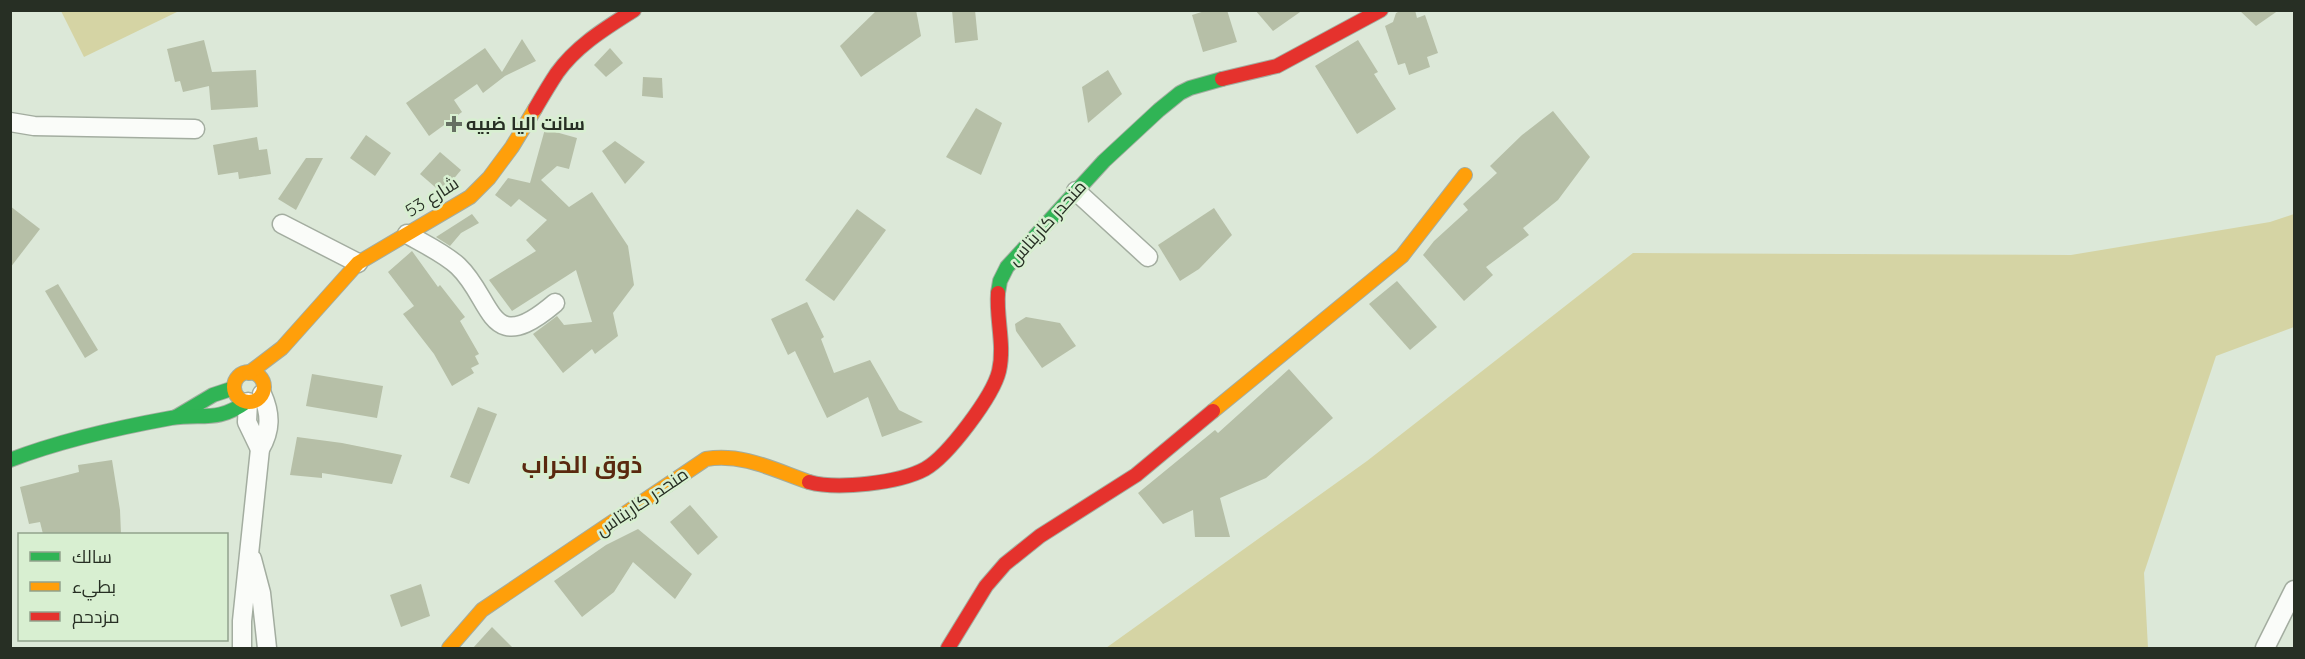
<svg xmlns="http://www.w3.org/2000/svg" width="2305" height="659" font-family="Quicksand,Cairo,sans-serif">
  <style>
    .green { fill: #d5d4a4 }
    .building { fill: #b6bfa7 }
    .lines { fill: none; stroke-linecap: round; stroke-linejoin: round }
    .street-casing { stroke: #a3ada0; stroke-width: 21 }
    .fast-casing { stroke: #a3ada0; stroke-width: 16 }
    .slow-casing { stroke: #a3ada0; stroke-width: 16 }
    .jam-casing { stroke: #a3ada0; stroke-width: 16 }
    .street { stroke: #fafcf9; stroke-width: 18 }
    .fast { stroke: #30b455; stroke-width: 14 }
    .slow { stroke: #ff9f0a; stroke-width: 14 }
    .jam { stroke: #e5322d; stroke-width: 14 }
    .poi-dot { fill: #667063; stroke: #d8efd1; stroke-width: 2 }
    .labels { text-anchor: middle; stroke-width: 5; stroke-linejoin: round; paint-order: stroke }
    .poi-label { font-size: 18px; font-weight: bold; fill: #272f24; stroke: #d8efd1; text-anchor: start }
    .street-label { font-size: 18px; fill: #272f24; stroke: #d8efd1 }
    .district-label { font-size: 24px; font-weight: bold; fill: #5a290f; stroke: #d8efd1 }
  </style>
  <rect width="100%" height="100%" fill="#dce8d8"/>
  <!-- green -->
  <g class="green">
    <polygon points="61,11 179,11 84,57"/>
    <polygon points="2294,214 2294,327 2216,356 2144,573 2148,648 1106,648 1367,461 1633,253 2071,255 2270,222"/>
  </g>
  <!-- building -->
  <g class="building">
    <polygon points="877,10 916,10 921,36 861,77 840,46"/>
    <polygon points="952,10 975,10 978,40 955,43"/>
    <polygon points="1208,10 1227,10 1237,42 1203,52 1192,15"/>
    <polygon points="1255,10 1303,10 1273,31"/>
    <polygon points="1402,10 1415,10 1417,18 1425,15 1438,53 1427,57 1430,67 1409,75 1405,63 1398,65 1385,26 1393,22 1396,13"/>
    <polygon points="2239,10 2279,10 2256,26"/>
    <polygon points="522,39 536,61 505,76 483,93 477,84 454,100 462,112 429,136 406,103 485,48 502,72"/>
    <polygon points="204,40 212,72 256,70 258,107 211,110 209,86 183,92 180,81 175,82 167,49"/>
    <polygon points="1358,40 1378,72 1374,74 1396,109 1357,134 1315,66"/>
    <polygon points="610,48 623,63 606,77 594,65"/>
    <polygon points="1108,70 1122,94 1088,123 1082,87"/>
    <polygon points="643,77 662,78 663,98 642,96"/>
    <polygon points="976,108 1002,123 981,175 946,157"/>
    <polygon points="1553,111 1590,157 1558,200 1523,228 1529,235 1486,267 1493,275 1464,301 1423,255 1434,241 1468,210 1463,204 1497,173 1490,166 1522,135"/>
    <polygon points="545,129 577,138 569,169 557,166 541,180 569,207 592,192 628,246 634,285 613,313 618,336 595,354 592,349 563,373 533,334 557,316 564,325 592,322 576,270 512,311 489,280 536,251 526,240 547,220 519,199 511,207 495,195 508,178 530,183"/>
    <polygon points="366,135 391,153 375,176 350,158"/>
    <polygon points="257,137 259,150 267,149 271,174 239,179 238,172 218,175 213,145"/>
    <polygon points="615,141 645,162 625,184 602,151"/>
    <polygon points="440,152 461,170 442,193 420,174"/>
    <polygon points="306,158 323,158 296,210 278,199"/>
    <polygon points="10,206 40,229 10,268"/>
    <polygon points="1214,208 1232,235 1199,269 1180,281 1158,245"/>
    <polygon points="857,209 886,230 834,301 805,280"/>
    <polygon points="472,214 479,223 461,233 450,246 436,237"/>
    <polygon points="412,251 438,287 440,285 465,317 460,321 479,354 475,356 479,364 471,368 474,373 452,386 434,354 403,314 414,306 388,272"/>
    <polygon points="1397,281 1437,327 1410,350 1369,304"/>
    <polygon points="58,284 98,350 85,358 45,291"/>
    <polygon points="807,302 824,337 821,339 834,373 870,360 899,410 923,422 882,437 868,397 827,418 795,351 788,355 771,319"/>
    <polygon points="1026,317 1060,323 1076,346 1042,368 1016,331 1015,324"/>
    <polygon points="1289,369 1333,418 1266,478 1220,498 1230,537 1195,537 1193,510 1163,524 1138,493 1215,430 1218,433"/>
    <polygon points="312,374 383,386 377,418 306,406"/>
    <polygon points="478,407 497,414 469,484 450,477"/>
    <polygon points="297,437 342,443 402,455 392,484 322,473 322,478 290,475"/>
    <polygon points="112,460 120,510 121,534 43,534 40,522 29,524 20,487 79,472 78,465"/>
    <polygon points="690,505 718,537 698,555 670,522"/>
    <polygon points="638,529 692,574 675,599 633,562 614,592 582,617 554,581 606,545"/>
    <polygon points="421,584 430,616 401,627 390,595"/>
    <polygon points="492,627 513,648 473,648"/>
  </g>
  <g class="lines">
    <!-- street casing -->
    <g class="street-casing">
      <g id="street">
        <polyline points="10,122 34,126 195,129"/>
        <polyline points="1076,191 1148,257"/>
        <polyline points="282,224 358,263"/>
        <path d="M407,234C424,244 444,253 458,266C494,300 488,360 555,303"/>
        <polyline points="248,402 247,422 260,449"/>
        <polyline points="252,559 261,593 267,648"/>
        <path d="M242,648V621L260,449C271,430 271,414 262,394"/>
        <polyline points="2265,648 2294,590"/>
      </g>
    </g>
    <!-- fast casing -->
    <g class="fast-casing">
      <g id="fast">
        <polyline points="998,293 1000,281 1007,267 1104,161 1159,110 1180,93 1190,88 1222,79"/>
        <polyline points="176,417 213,395 234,388"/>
        <path d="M10,460C62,440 116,428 171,418C202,413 217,423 246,402"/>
      </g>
    </g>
    <!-- slow casing -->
    <g class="slow-casing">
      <g id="slow">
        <circle cx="249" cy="387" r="15"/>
        <polyline points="249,373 282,348 358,263 470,197 489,178 512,147 535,109"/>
        <polyline points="1213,411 1402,256 1465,175"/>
        <path d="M449,648L482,610L706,459C743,453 774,470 809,482"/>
      </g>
    </g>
    <!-- jam casing -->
    <g class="jam-casing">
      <g id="jam">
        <polyline points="1222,79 1277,66 1381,10"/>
        <path d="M535,109C542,97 549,85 557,73C577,45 606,28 634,10"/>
        <path d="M809,482C837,490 899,483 925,469C948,456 993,396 999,371C1005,345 996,319 998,293"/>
        <polyline points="948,648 986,586 1005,564 1040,536 1136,475 1213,411"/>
      </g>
    </g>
    <!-- street -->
    <use href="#street" class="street"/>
    <!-- fast -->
    <use href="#fast" class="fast"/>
    <!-- slow -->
    <use href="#slow" class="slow"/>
    <!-- jam -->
    <use href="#jam" class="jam"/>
  </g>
  <!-- markers -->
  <path class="poi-dot" d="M451 115h6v6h6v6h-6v6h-6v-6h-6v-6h6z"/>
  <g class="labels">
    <!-- poi labels -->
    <g class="poi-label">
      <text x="466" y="130">سانت اليا ضبيه</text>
    </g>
    <!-- street labels -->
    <g class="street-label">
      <text transform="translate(432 197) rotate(-32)" y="6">شارع 53</text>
      <text transform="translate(1047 223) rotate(-48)" y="6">منحدر كاريتاس</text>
      <text transform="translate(642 502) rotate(-34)" y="6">منحدر كاريتاس</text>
    </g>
    <!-- district labels -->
    <g class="district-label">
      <text x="582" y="473">ذوق الخراب</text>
    </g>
  </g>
  <!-- border -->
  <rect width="2305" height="659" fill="none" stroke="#272f24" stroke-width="24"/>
  <!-- legend -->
  <rect x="18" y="533" width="210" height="108" fill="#d8efd1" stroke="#91a28c" stroke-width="1.5"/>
  <rect x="30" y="552" width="30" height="9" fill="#30b455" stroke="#91a28c" stroke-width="1.5"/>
  <text x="72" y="563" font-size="18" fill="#272f24">سالك</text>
  <rect x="30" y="582" width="30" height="9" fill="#ff9f0a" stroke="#91a28c" stroke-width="1.5"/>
  <text x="72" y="593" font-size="18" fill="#272f24">بطيء</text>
  <rect x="30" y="612" width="30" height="9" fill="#e5322d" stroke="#91a28c" stroke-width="1.5"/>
  <text x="72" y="623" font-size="18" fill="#272f24">مزدحم</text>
</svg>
